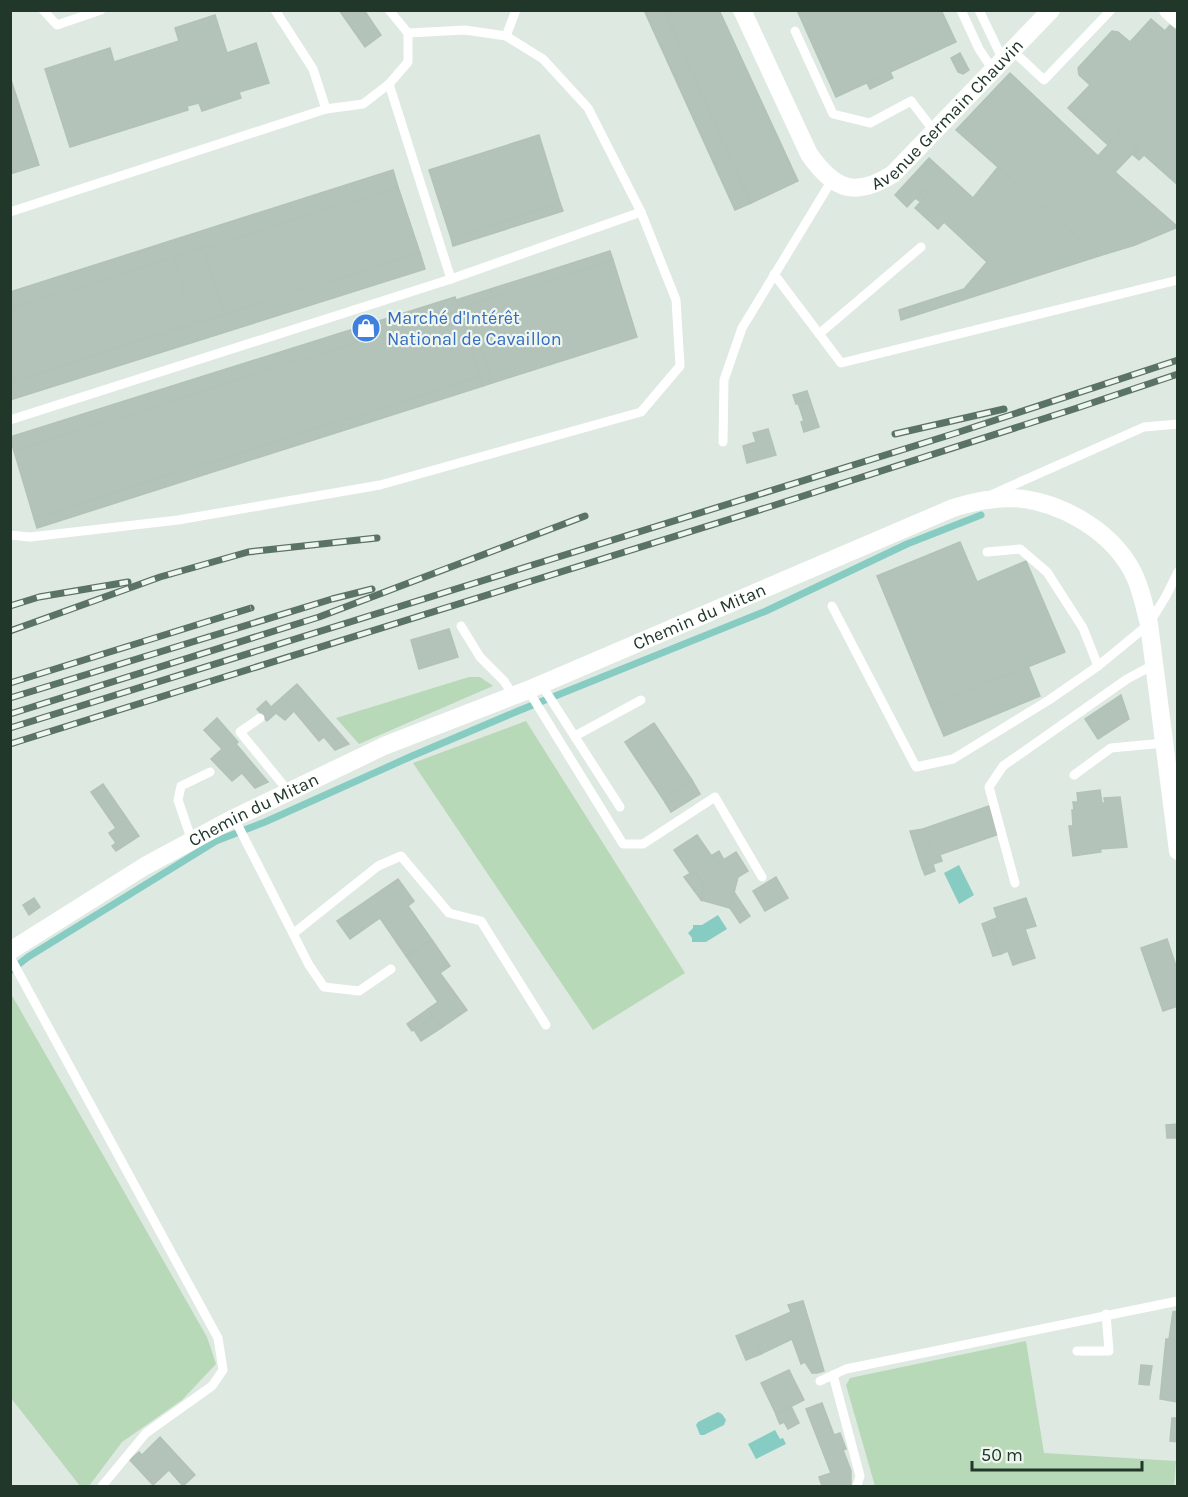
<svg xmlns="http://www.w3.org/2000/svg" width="1188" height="1497" font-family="Karla,sans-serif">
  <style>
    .green { fill: #b8d9b7 }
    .water { fill: #87ccc2 }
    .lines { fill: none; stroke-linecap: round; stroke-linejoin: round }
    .stream { stroke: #87ccc2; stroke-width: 7 }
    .building { fill: #b3c3b9; stroke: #b1c2b6; stroke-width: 1.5 }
    .service { stroke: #fff; stroke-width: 9 }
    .minor { stroke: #fff; stroke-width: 18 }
    .tertiary { stroke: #fff; stroke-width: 18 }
    .rail-casing { stroke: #5a7365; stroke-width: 7 }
    .rail { stroke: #eef6ef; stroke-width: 4.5; stroke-dasharray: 14; stroke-linecap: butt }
    .labels { text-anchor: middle; stroke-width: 4.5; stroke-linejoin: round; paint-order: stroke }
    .street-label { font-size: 18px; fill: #20372a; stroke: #eef6ef }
    .shop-label { font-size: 18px; fill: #366cbe; stroke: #eef6ef; text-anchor: start }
  </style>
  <rect width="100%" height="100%" fill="#dee9e1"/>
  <!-- green -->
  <g class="green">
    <polygon points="469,677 480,677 493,686 359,744 336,718"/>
    <polygon points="526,721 685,973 593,1030 413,763"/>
    <polygon points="10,992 207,1337 216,1364 182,1400 122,1442 89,1486 80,1486 11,1398"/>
    <polygon points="1026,1341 1044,1453 1176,1461 1174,1486 875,1486 846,1385 850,1378"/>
  </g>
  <!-- water -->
  <g class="water">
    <polygon points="959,865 974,895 959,904 944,873"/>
    <polygon points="718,915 727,929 706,942 692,942 692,938 688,933 693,928 693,925 702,925"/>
    <polygon points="718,1412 722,1414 726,1420 724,1425 704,1435 700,1435 696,1425 698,1422"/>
    <polygon points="775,1430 780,1439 783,1438 786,1444 756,1459 748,1444"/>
  </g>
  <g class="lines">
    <!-- stream -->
    <polyline class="stream" points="10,971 28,957 216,841 265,822 412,756 518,711 766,611 907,544 981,515"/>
  </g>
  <!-- building -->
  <g class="building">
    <polygon points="339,10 364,10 381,35 365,47"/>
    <polygon points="644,10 664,10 751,203 735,210"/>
    <polygon points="664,10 719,10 798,181 751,203"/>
    <polygon points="797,10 941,10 956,42 836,97"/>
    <polygon points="215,15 227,53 256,43 269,83 239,92 241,98 202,111 199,103 187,106 188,110 70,147 45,69 110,48 114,62 179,41 175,28"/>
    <polygon points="1151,19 1165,31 1170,25 1178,32 1178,185 1144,155 1139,160 1132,154 1138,148 1095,109 1083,122 1068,108 1090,85 1079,75 1078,68 1112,31 1118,32 1130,42"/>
    <polygon points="960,53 969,70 963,74 958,72 951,58"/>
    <polygon points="890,72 893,78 870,89 867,83"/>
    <polygon points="1010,73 1115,172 1178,227 1135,245 1099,256 956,130"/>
    <polygon points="10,77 39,165 10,174"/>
    <polygon points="1095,109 1120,132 1108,145 1083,122"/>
    <polygon points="1120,132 1138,148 1115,172 1098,156"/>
    <polygon points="539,135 560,203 451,238 429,170"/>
    <polygon points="929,158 973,198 998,167 1099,256 901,320 899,310 964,289 987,262 944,222 938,229 915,208 929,193 924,189 907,207 895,195"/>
    <polygon points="393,170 398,187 10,309 10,292"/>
    <polygon points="398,187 420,253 225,315 204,248"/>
    <polygon points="924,189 929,193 921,202 915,198"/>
    <polygon points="560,203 563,211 453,246 451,238"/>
    <polygon points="204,248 225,315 194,323 173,258"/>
    <polygon points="610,251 613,260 467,306 492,383 483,386 456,300"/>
    <polygon points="420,253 425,269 10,400 10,382"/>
    <polygon points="173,258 194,323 10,382 10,309"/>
    <polygon points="613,260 637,337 492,383 467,306"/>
    <polygon points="455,297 459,310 14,451 10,437"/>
    <polygon points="459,310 480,377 34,518 14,451"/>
    <polygon points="480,377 483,386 37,528 34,518"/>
    <polygon points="807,391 810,400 796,404 793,395"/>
    <polygon points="810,400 819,427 804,432 801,422 804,421 798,403"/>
    <polygon points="768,429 776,455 747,463 743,446 756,442 753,433"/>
    <polygon points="960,542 977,582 1026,561 1065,652 931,706 877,576"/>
    <polygon points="449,629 458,657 419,669 411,640"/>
    <polygon points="1028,666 1040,696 944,736 931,706"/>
    <polygon points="297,684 349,744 335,750 324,737 319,741 294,711 285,720 276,713 267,721 257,709 266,701 271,707"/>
    <polygon points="1121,695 1129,719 1098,739 1085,719"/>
    <polygon points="217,718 238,742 236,744 268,782 255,788 242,773 232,781 211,759 222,749 204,730"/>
    <polygon points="654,723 692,780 663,799 625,742"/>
    <polygon points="692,780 700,794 671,812 663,799"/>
    <polygon points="103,784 139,836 116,851 112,846 116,843 109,833 116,828 91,792"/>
    <polygon points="1100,790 1102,803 1105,803 1104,798 1120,797 1127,847 1100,849 1101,852 1073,856 1069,826 1073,826 1072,810 1074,810 1073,802 1078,802 1077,793"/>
    <polygon points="989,806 999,834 933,857 923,829"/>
    <polygon points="923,829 933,857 940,855 942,861 922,868 910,831"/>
    <polygon points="697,835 717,864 736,852 748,871 738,877 730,908 701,900 704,885 694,871 690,873 674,850"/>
    <polygon points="719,851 724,860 717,864 711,856"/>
    <polygon points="933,864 935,871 925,875 922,868"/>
    <polygon points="694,871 704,885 701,900 684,877"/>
    <polygon points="776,877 788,898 765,911 753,891"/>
    <polygon points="398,879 414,901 408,906 432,940 406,956 380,918 350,939 337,921"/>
    <polygon points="734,892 750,916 740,923 730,908"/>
    <polygon points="34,898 40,907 29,915 23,905"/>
    <polygon points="1026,898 1036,926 1025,929 1035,958 1013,965 1008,951 1001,954 992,926 999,924 994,908"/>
    <polygon points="997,918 999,924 992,926 1001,954 993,956 982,924"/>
    <polygon points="1167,939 1178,972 1178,1006 1163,1011 1141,948"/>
    <polygon points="432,940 450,966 440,973 467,1010 441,1028 428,1009 438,1002 406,956"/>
    <polygon points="428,1009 433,1017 412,1031 407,1024"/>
    <polygon points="433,1017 441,1028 421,1041 414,1030"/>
    <polygon points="1178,1124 1178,1138 1167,1138 1166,1125"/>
    <polygon points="803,1301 824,1371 817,1373 812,1373 805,1362 801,1364 792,1339 761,1354 750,1330 791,1312 788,1305"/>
    <polygon points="1178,1311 1178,1402 1160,1399 1166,1339 1169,1339 1173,1312"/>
    <polygon points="750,1330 761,1354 746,1360 736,1336"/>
    <polygon points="1141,1365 1152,1366 1149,1385 1139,1384"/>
    <polygon points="789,1370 804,1400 776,1414 761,1383"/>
    <polygon points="822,1403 834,1435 840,1433 846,1449 843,1450 851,1471 851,1486 822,1486 819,1477 831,1473 806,1409"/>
    <polygon points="791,1406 799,1423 788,1429 784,1422 780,1424 776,1415"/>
    <polygon points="1172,1418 1178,1418 1178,1442 1170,1441"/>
    <polygon points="160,1437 195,1475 183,1486 169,1470 153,1485 130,1460 139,1452 142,1455"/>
  </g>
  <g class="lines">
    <!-- service -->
    <g class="service">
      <polyline points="43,10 57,25 101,10"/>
      <polyline points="275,10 313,69 326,109"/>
      <polyline points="961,10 979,49 993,70"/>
      <polyline points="979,10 1003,60"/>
      <polyline points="795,31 833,114 870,123 911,101 934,131"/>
      <polyline points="506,36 516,10"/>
      <polyline points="1012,50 1044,80 1111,10"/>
      <polyline points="10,212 326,109 363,104 389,84 408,62 408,33 389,10"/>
      <polyline points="774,274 841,363 1178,280"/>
      <polyline points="451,279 641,212"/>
      <polyline points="819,334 921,247"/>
      <polyline points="10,420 451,279 389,84"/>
      <polyline points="723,442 724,380 742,328 832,180"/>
      <polyline points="993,494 1144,427 1178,424"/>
      <polyline points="10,535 30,537 178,520 380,485 641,412 680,366 676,300 641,212 588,108 543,59 506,36 465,30 408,33"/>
      <polyline points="987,552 1020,549 1047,572 1083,628 1098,666"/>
      <polyline points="832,606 916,767 953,759 1049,700 1098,666 1149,624 1166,596 1178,572"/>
      <polyline points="461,626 480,657 504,681 513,695"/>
      <polyline points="541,684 620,807"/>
      <polyline points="528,690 623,844 643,844 715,797 762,877"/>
      <polyline points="260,718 240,732 289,792"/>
      <polyline points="575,736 641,700"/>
      <polyline points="1074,775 1111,748 1164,743"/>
      <polyline points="234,818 309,965 324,987 359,991 391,969"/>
      <polyline points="192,841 178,800 181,786 210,772"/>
      <polyline points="1015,883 989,787 1003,766 1127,679 1155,664"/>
      <polyline points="294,933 378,866 401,856 449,913 481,921 546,1025"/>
      <polyline points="10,957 218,1338 223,1370 212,1386 146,1433 102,1486"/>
      <polyline points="1077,1351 1109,1351 1106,1314"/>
      <polyline points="833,1375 860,1476 857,1486"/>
      <polyline points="820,1381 846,1369 1178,1301"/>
    </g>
    <!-- minor -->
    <g class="minor">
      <polyline points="1168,10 1178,19"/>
      <path id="s1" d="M10,951L145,866L234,818L384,746L528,690L953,508C972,502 991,498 1012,498C1057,500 1107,528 1130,567C1140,584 1144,605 1149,624L1178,851"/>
    </g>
    <!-- tertiary -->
    <path class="tertiary" id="s2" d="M742,10L809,154C834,190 855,198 893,174L1051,10"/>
    <!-- rail casing -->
    <g class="rail-casing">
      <g id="rail">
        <polyline points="895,434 1004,409"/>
        <polyline points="10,606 39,597 128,582"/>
        <polyline points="10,631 160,577 248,552 377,538"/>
        <polyline points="10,683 251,608"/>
        <polyline points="10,698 332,599 372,589"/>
        <polyline points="10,714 319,617 585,516"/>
        <polyline points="10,728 956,433 1178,360"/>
        <polyline points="10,744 772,506 1074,409 1178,374"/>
      </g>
    </g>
    <!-- rail -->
    <use href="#rail" class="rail"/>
  </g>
  <!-- icons -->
  <defs>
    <g id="shop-disc" transform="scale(1.5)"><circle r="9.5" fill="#3f7fe0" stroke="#eef6ef"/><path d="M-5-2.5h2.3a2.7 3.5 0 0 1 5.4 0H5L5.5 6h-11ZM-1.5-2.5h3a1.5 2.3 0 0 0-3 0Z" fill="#fff"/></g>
  </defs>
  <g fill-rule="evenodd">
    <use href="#shop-disc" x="366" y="328"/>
  </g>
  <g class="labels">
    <!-- street labels -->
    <g class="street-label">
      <text dy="6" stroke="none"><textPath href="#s2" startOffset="339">Avenue Germain Chauvin</textPath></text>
      <text dy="6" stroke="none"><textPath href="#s1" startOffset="768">Chemin du Mitan</textPath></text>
      <text dy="6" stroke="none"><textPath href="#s1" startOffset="282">Chemin du Mitan</textPath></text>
    </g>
    <!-- shop labels -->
    <g class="shop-label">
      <text x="387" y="324">Marché d'Intérêt<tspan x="387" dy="21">National de Cavaillon</tspan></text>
    </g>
  </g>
  <!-- border -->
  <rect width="1188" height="1497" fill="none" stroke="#20372a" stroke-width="24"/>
  <!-- scale -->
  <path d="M972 1461v9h170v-9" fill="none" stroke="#20372a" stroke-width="3"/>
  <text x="981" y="1461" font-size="18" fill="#20372a" stroke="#eef6ef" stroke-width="4.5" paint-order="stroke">50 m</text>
</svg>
